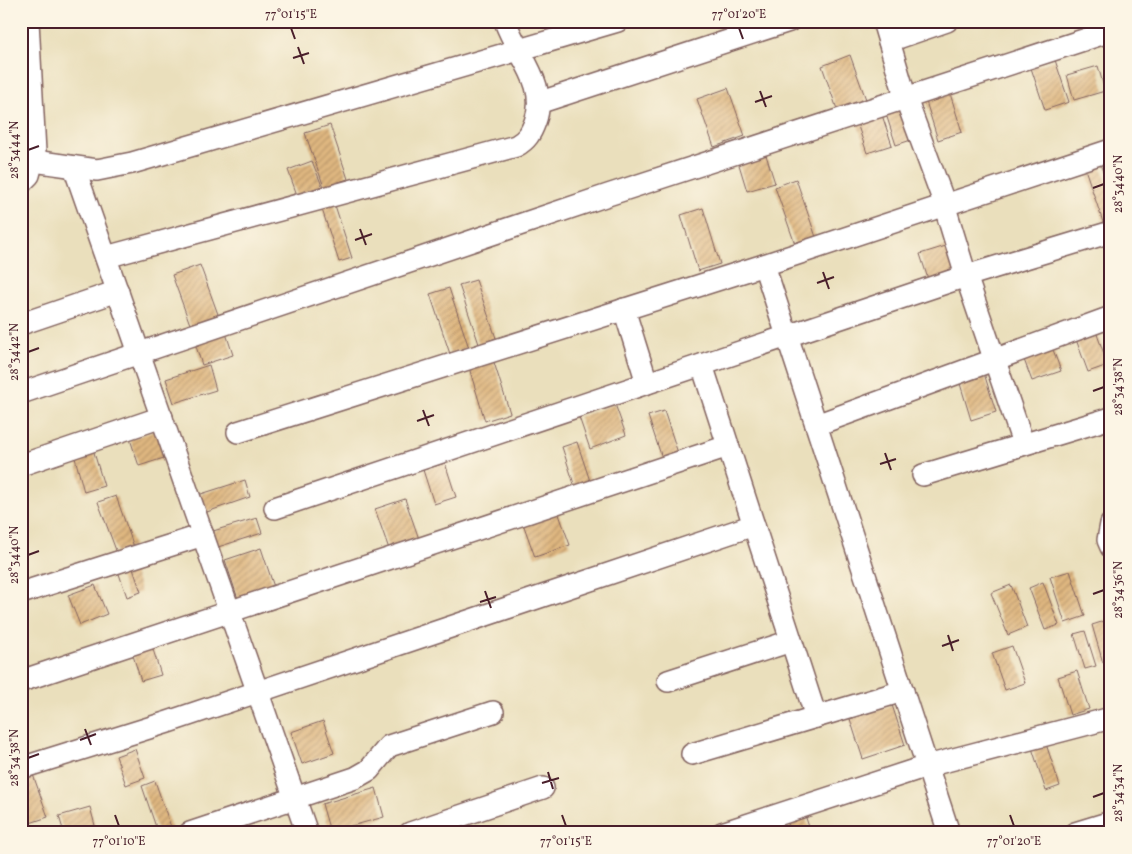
<svg xmlns="http://www.w3.org/2000/svg" width="1132" height="854" font-family="Vollkorn,serif">
  <style>
    .building { fill: url(#building-hatch) }
    .lines { fill: none; stroke-linecap: round; stroke-linejoin: round }
    .minor-casing { stroke: #82625e; stroke-width: 24 }
    .minor { stroke: #fff; stroke-width: 21 }
    .ticks { fill: none; stroke: #4a1f2b; stroke-width: 2 }
    .neatline { fill: none; stroke: #4a1f2b; stroke-width: 2 }
    .ticks-label { font-size: 12px; text-anchor: middle; fill: #4a1f2b }
  </style>
  <defs>
    <pattern id="building-hatch" width="6" height="6" patternUnits="userSpaceOnUse" patternTransform="scale(1.25)"><rect width="6" height="6" fill="#dfb780"/><path d="M-1 1l2-2M0 6l6-6M5 7l2-2" fill="none" stroke="#b79469"/></pattern>
  </defs>
  <rect width="100%" height="100%" fill="#fcf5e5"/>
  <filter id="ink" filterUnits="userSpaceOnUse"><feTurbulence type="fractalNoise" baseFrequency=".02" numOctaves="2"/><feDisplacementMap in="SourceGraphic" scale="10" xChannelSelector="R" yChannelSelector="G"/><feConvolveMatrix kernelMatrix="1 2 1 2 8 2 1 2 1" color-interpolation-filters="sRGB"/></filter>
  <filter id="wash" filterUnits="userSpaceOnUse"><feTurbulence type="fractalNoise" baseFrequency=".0096" numOctaves="4" result="noise"/><feDisplacementMap in="SourceGraphic" scale="20" xChannelSelector="R" yChannelSelector="G"/><feGaussianBlur stdDeviation="1.12" result="paint"/><feColorMatrix in="noise" values="0 0 0 0 0 0 0 0 0 0 0 0 0 0 0 0 0 1.4 0 .05"/><feComposite in="paint" operator="in"/></filter>
  <g filter="url(#wash)">
    <rect width="100%" height="100%" fill="#eadfbc"/>
    <g id="blocks">
      <!-- building -->
      <g class="building">
        <polygon points="850,55 868,105 839,115 822,66"/>
        <polygon points="1055,60 1069,102 1045,110 1031,68"/>
        <polygon points="1098,66 1105,91 1074,100 1067,75"/>
        <polygon points="948,87 962,132 938,140 924,95"/>
        <polygon points="728,88 745,136 714,147 697,99"/>
        <polygon points="903,105 914,139 896,145 885,111"/>
        <polygon points="881,112 892,145 867,153 856,120"/>
        <polygon points="330,125 348,179 324,187 305,133"/>
        <polygon points="764,149 775,183 747,191 737,158"/>
        <polygon points="1098,158 1111,194 1111,219 1103,222 1083,163"/>
        <polygon points="312,161 322,186 297,195 288,170"/>
        <polygon points="796,179 817,240 796,247 775,187"/>
        <polygon points="332,196 352,258 339,262 319,200"/>
        <polygon points="703,208 720,264 698,271 681,215"/>
        <polygon points="949,245 959,272 929,282 920,254"/>
        <polygon points="200,265 219,317 191,327 172,275"/>
        <polygon points="476,280 496,338 479,344 459,285"/>
        <polygon points="449,288 469,348 450,354 430,294"/>
        <polygon points="1094,326 1108,365 1088,372 1074,334"/>
        <polygon points="224,327 233,355 202,365 193,337"/>
        <polygon points="1052,347 1061,371 1032,381 1023,357"/>
        <polygon points="491,353 510,413 485,421 467,361"/>
        <polygon points="209,365 216,390 174,403 166,379"/>
        <polygon points="1111,366 1111,387 1110,387 1104,368"/>
        <polygon points="983,370 996,412 971,420 958,377"/>
        <polygon points="615,404 626,435 590,449 579,417"/>
        <polygon points="664,411 679,456 663,461 648,416"/>
        <polygon points="164,428 173,455 139,466 130,439"/>
        <polygon points="577,442 591,484 576,490 562,447"/>
        <polygon points="93,449 104,486 84,492 74,454"/>
        <polygon points="445,463 456,497 434,504 423,470"/>
        <polygon points="245,480 250,497 204,513 198,495"/>
        <polygon points="116,496 134,547 117,553 98,502"/>
        <polygon points="405,499 419,539 389,549 375,509"/>
        <polygon points="556,506 570,545 535,557 521,518"/>
        <polygon points="257,518 262,533 218,547 213,531"/>
        <polygon points="261,548 276,593 240,605 225,560"/>
        <polygon points="132,566 141,592 127,597 118,571"/>
        <polygon points="1070,571 1085,616 1065,623 1050,577"/>
        <polygon points="1043,582 1059,625 1045,630 1029,588"/>
        <polygon points="95,585 107,614 80,625 68,595"/>
        <polygon points="1011,585 1027,627 1008,635 991,593"/>
        <polygon points="1111,619 1111,661 1103,663 1092,625"/>
        <polygon points="1085,631 1096,666 1085,669 1074,634"/>
        <polygon points="151,643 161,675 141,681 131,649"/>
        <polygon points="1012,646 1025,683 1005,690 992,653"/>
        <polygon points="1077,671 1089,709 1070,715 1058,677"/>
        <polygon points="892,705 905,745 863,759 850,719"/>
        <polygon points="323,721 334,753 302,764 291,732"/>
        <polygon points="1045,741 1060,786 1046,791 1031,745"/>
        <polygon points="135,749 145,778 126,785 116,756"/>
        <polygon points="1111,766 1111,785 1110,785 1105,768"/>
        <polygon points="31,769 48,817 27,824 21,806 21,772"/>
        <polygon points="155,781 172,830 163,833 158,833 142,786"/>
        <polygon points="376,788 384,817 330,832 322,804"/>
        <polygon points="90,807 97,833 64,833 59,816"/>
        <polygon points="804,812 811,833 791,833 786,817"/>
      </g>
    </g>
  </g>
  <g filter="url(#ink)">
    <use href="#blocks" fill-opacity="0" stroke="#82625e" stroke-width="1"/>
    <g class="lines">
      <!-- minor casing -->
      <g class="minor-casing">
        <g id="minor">
          <polyline points="883,21 906,99 941,194 966,276 1023,443"/>
          <polyline points="889,41 947,21"/>
          <polyline points="541,102 789,21"/>
          <polyline points="21,163 34,161 97,170 132,163 618,21"/>
          <polyline points="74,167 307,833"/>
          <polyline points="21,183 29,175 35,152 28,21"/>
          <path d="M106,257L516,146C527,140 531,133 535,122C549,84 517,56 505,21"/>
          <polyline points="764,265 949,833"/>
          <polyline points="624,309 647,383"/>
          <polyline points="21,324 118,291"/>
          <polyline points="702,365 816,717"/>
          <polyline points="21,393 608,195 1111,31"/>
          <polyline points="816,425 1111,317"/>
          <polyline points="238,432 764,265 1111,150"/>
          <polyline points="21,465 162,417"/>
          <polyline points="923,475 1111,418"/>
          <polyline points="275,508 966,276 1111,232"/>
          <polyline points="1111,524 1108,540 1111,547"/>
          <polyline points="21,593 203,535"/>
          <polyline points="21,681 728,446"/>
          <polyline points="668,681 791,641"/>
          <polyline points="692,754 903,691"/>
          <polyline points="21,768 168,722 754,525"/>
          <polyline points="190,833 355,778 369,770 389,746 493,712"/>
          <polyline points="410,833 543,788"/>
          <polyline points="722,833 927,766 1111,718"/>
          <polyline points="1075,833 1111,822"/>
        </g>
      </g>
      <!-- minor -->
      <use href="#minor" class="minor"/>
    </g>
  </g>
  <!-- ticks -->
  <path class="ticks" d="M291,28L295,39M739,28L743,39M298,47L304,64M293,58L309,53M760,91L766,107M755,102L772,96M28,150L39,146M1093,188L1104,184M360,229L366,245M355,240L372,234M823,272L829,289M817,283L834,277M28,352L39,348M1093,391L1104,387M423,410L429,426M417,421L434,415M885,453L891,470M880,464L896,459M28,555L39,551M485,591L491,608M1093,594L1104,590M480,602L496,597M948,635L953,651M942,646L959,640M85,729L91,745M80,740L96,734M28,758L39,754M548,772L553,789M542,783L559,778M1093,797L1104,793M115,815L119,826M562,815L566,826M1010,815L1014,826"/>
  <!-- margin -->
  <rect width="1132" height="854" fill="none" stroke="#fcf5e5" stroke-width="55"/>
  <rect x="28" y="28" width="1076" height="798" class="neatline"/>
  <g class="ticks-label">
    <text x="291" y="18">77°01'15"E</text>
    <text x="739" y="18">77°01'20"E</text>
    <text transform="translate(14 150) rotate(-90)" y="4">28°34'44"N</text>
    <text transform="translate(1118 184) rotate(-90)" y="4">28°34'40"N</text>
    <text transform="translate(14 352) rotate(-90)" y="4">28°34'42"N</text>
    <text transform="translate(1118 387) rotate(-90)" y="4">28°34'38"N</text>
    <text transform="translate(14 555) rotate(-90)" y="4">28°34'40"N</text>
    <text transform="translate(1118 590) rotate(-90)" y="4">28°34'36"N</text>
    <text transform="translate(14 758) rotate(-90)" y="4">28°34'38"N</text>
    <text transform="translate(1118 793) rotate(-90)" y="4">28°34'34"N</text>
    <text x="119" y="845">77°01'10"E</text>
    <text x="566" y="845">77°01'15"E</text>
    <text x="1014" y="845">77°01'20"E</text>
  </g>
</svg>
